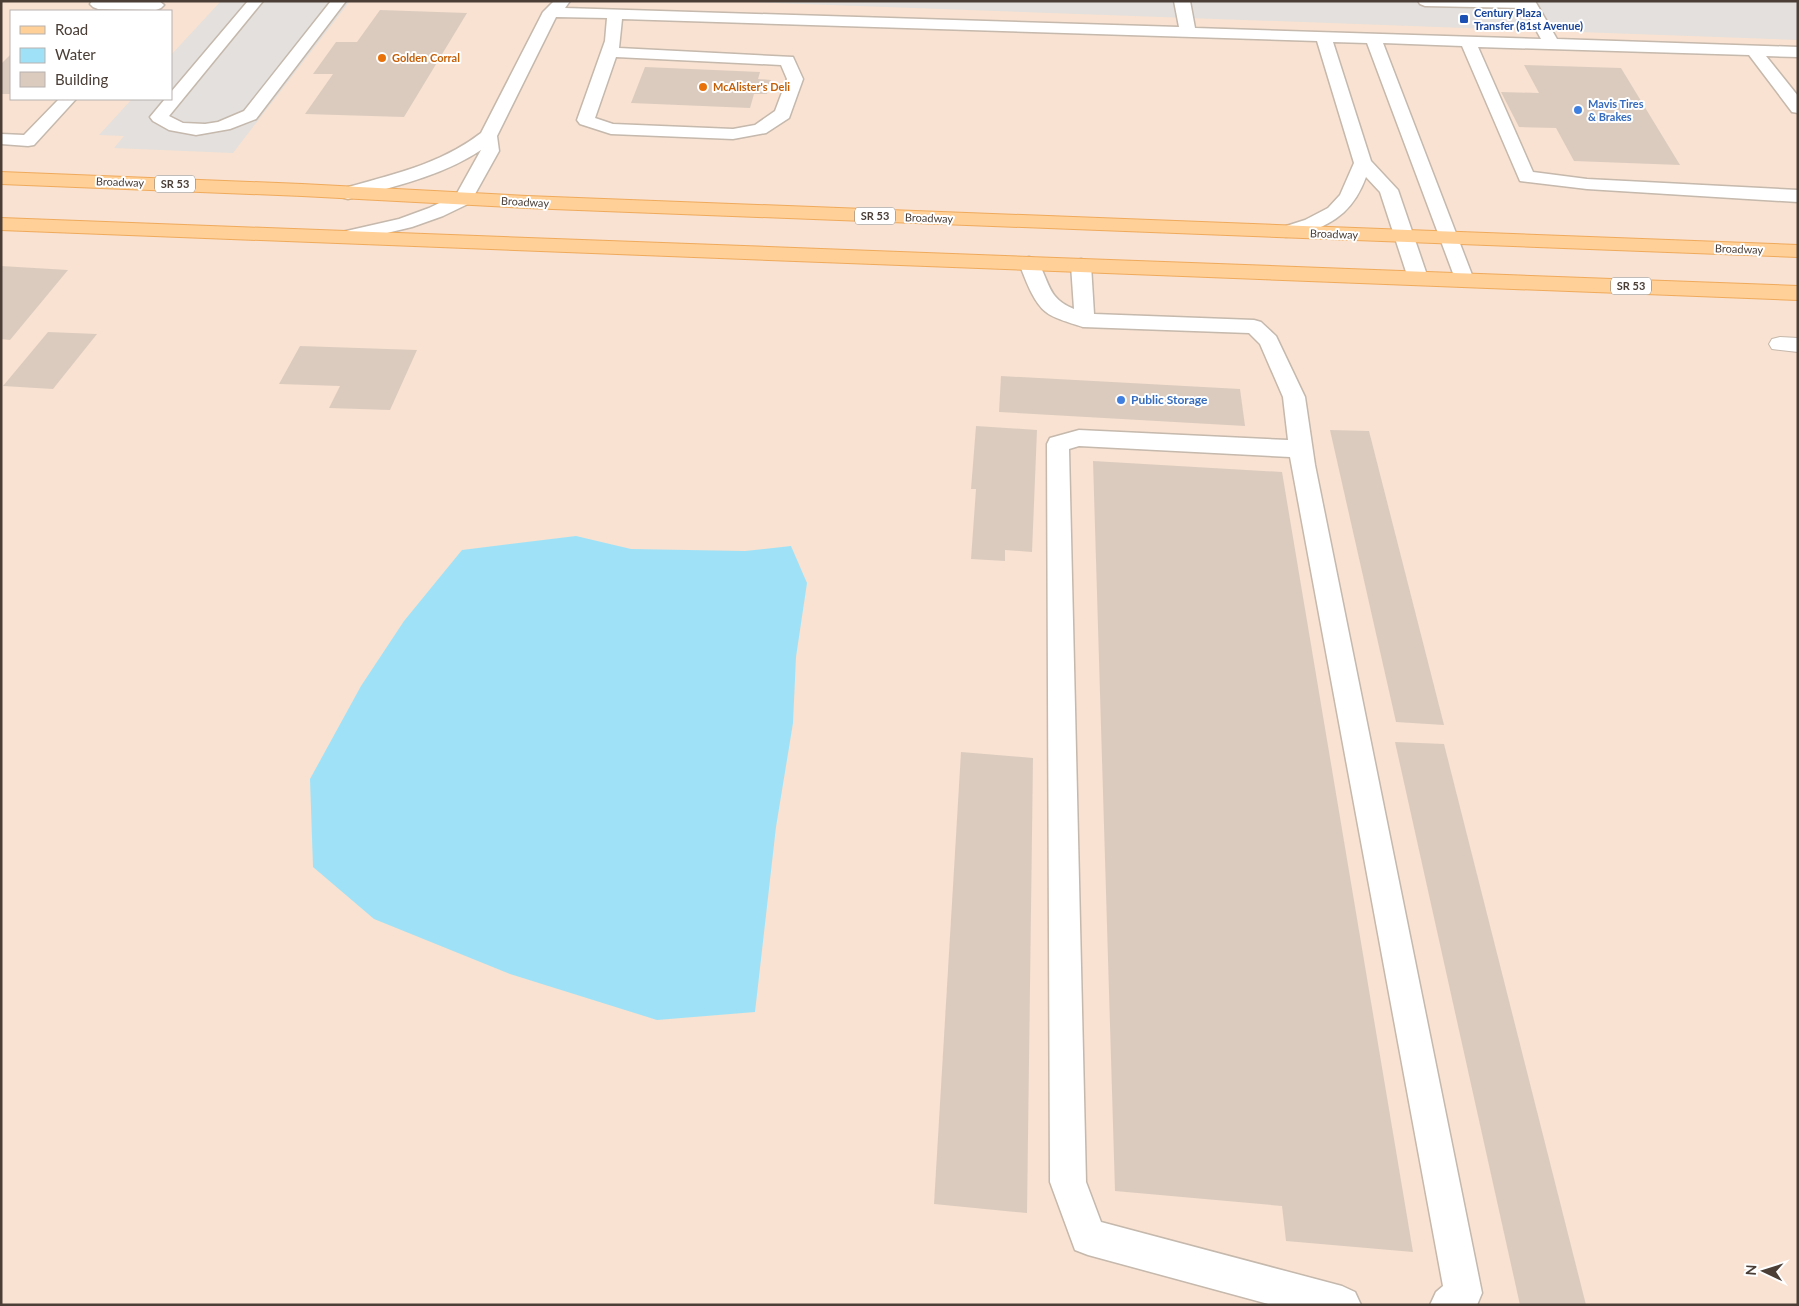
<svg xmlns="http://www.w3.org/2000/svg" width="1799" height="1306" font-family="Lato,sans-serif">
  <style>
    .commercial { fill: #f9e2d1; fill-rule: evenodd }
    .parking { fill: #e3e0dd }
    .water { fill: #9fe2f7 }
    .building { fill: #dbcbbf }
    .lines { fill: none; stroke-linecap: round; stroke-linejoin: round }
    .service-casing { stroke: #c5b8ac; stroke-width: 3 }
    .minor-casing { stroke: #c5b8ac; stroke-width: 2 }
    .primary-casing { stroke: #efaa5c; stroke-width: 2 }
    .service { fill: #fff; fill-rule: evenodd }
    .minor { fill: #fff; fill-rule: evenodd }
    .primary { fill: #ffd097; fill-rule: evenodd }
    .transit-dot { fill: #1a4fb4; stroke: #fff; stroke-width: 2 }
    .food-dot { fill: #e8710a; stroke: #fff; stroke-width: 2 }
    .shop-dot { fill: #3f7fe0; stroke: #fff; stroke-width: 2 }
    .labels { text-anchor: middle; stroke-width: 4; stroke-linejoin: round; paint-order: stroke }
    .far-transit-label { font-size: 11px; font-weight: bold; fill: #164399; stroke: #fff; text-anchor: start }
    .far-food-label { font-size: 11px; font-weight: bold; fill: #c56008; stroke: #fff; text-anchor: start }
    .far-shop-label { font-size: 11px; font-weight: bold; fill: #366cbe; stroke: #fff; text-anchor: start }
    .far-street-label { font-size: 11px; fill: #4a3e36; stroke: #fff }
    .shield { fill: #fff; stroke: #807872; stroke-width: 1 }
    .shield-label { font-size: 11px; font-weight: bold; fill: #4a3e36 }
    .shop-label { font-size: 12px; font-weight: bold; fill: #366cbe; stroke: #fff; text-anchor: start }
  </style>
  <rect width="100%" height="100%" fill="#f5efe8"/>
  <!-- commercial -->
  <path class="commercial" d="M1,1H1798V1305H1ZM11,11H171V99H11Z"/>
  <!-- parking -->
  <g class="parking">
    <polygon points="221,1 350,1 233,153 114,148 124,136 99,135 132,99 171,99 171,55"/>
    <polygon points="723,1 1798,1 1798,40"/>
  </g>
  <!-- water -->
  <polygon class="water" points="576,536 631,549 745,551 791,546 807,583 796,657 793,723 776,827 755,1012 657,1020 510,974 374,919 313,867 310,779 361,686 404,621 462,550"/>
  <!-- building -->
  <g class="building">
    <polygon points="380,10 467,13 404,117 305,114 333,74 313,74 336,42 357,42"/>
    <polygon points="11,54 11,94 1,94 1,64"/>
    <polygon points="1524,65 1621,68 1680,165 1574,161 1556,128 1519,127 1501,92 1539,93"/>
    <polygon points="645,67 760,72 758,79 771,80 767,94 754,94 750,108 631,103"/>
    <polygon points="1,266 68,270 10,340 1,339"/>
    <polygon points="48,332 97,334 53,389 3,386"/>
    <polygon points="300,346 417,350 390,410 329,408 340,386 279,384"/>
    <polygon points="1001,376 1240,389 1245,426 999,412"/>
    <polygon points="976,426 1037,430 1032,552 1005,550 1005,561 971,559 976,489 971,489"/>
    <polygon points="1330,430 1369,431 1444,725 1396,722"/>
    <polygon points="1093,461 1282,472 1413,1252 1286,1241 1282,1206 1115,1191"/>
    <polygon points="1395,742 1444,744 1586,1305 1520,1305"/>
    <polygon points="961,752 1033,758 1027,1213 934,1204"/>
  </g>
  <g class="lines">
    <!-- service casing -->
    <g class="service-casing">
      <g id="service">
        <polygon points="92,1 159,1 164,5 161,8 156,10 98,9 93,7 90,4"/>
        <polygon points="248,1 263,1 169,116 183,123 205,124 218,122 244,111 331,1 346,1 256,119 230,129 196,135 169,130 153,121 150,117 165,99 171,99 171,92"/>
        <path d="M554,1H570L565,8L1179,27L1174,1H1190L1195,28L1541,39L1524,8L1425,6L1420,4L1418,1H1535L1557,39L1798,47V57L1766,56L1798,96V113L1792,112L1749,55L1478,47L1533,172L1587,179L1798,190V202L1587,189L1520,181L1462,46L1383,43L1474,280L1471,284L1464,286L1457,284L1367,43L1333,42L1371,161L1398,190L1428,278L1425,282L1418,284L1411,282L1408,278L1380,192L1366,177C1355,207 1337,223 1307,232C1298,235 1290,238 1280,236L1277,232L1280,228L1305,220L1328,208L1340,195L1354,163L1317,41L622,19L619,48L793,57L803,79L789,118L766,133L760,134L733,139L611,134L580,124L577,120L605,41L607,18L556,17L497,136L499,151L470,203L443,216L412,227L349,242L342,240L339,236L342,232L399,219L429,208L456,195L481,150C442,176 393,187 348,199L341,197L339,193L341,189C390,175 440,165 481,133L543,12ZM616,57L781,65L787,79L775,111L755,125L733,129L613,124L595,118Z"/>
        <polygon points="59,99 76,99 34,145 28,146 1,144 1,134 24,135"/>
        <path d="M1029,257L1036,259C1050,280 1046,298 1074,309L1071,265L1074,261L1081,259L1088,261L1091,265L1094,314L1254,320L1261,322L1276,336L1305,397L1315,465L1482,1293L1477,1305H1430L1436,1292L1443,1286L1290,457L1079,446L1069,449L1086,1182L1101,1222L1342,1286L1355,1292L1361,1305H1272L1088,1255L1075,1250L1050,1182L1047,444L1050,438L1079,430L1288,440L1283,397L1260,344L1249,333L1083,327C1074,324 1052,318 1046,312C1033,302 1025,278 1019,263L1022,259Z"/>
      </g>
    </g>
    <!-- minor casing -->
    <g class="minor-casing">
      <polygon id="minor" points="1780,337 1798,338 1798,352 1772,349 1769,344 1772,339"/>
    </g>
    <!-- primary casing -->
    <g class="primary-casing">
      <g id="primary">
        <polygon points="1,172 302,184 527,196 1798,245 1798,257 527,208 302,196 1,184"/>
        <polygon points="1,218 1798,286 1798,300 1,230"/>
      </g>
    </g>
    <!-- service -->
    <use href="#service" class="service"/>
    <!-- minor -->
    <use href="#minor" class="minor"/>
    <!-- primary -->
    <use href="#primary" class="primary"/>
  </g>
  <!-- markers -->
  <rect class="transit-dot" x="1459" y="14" width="10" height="10" rx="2.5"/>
  <g class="food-dot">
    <circle cx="382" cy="58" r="5"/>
    <circle cx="703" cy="87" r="5"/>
  </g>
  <g class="shop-dot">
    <circle cx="1578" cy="110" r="5"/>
    <circle cx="1121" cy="400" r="5"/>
  </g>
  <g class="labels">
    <!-- far-transit labels -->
    <g class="far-transit-label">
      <text x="1474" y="17">Century Plaza<tspan x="1474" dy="13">Transfer (81st Avenue)</tspan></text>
    </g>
    <!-- far-food labels -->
    <g class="far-food-label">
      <text x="392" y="62">Golden Corral</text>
      <text x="713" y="91">McAlister's Deli</text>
    </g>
    <!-- far-shop labels -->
    <g class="far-shop-label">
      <text x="1588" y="108">Mavis Tires<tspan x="1588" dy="13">&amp; Brakes</tspan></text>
    </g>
    <!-- far-street labels -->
    <g class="far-street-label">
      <text transform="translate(120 182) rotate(2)" y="4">Broadway</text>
      <text transform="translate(525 202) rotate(3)" y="4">Broadway</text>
      <text transform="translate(929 218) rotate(2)" y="4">Broadway</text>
      <text transform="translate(1334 234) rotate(2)" y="4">Broadway</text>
      <text transform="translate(1739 249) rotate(2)" y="4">Broadway</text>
    </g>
    <!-- shield labels -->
    <g class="shield">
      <rect x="155" y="175.5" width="40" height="17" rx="4"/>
      <rect x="855" y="207.5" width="40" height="17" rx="4"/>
      <rect x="1611" y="277.5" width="40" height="17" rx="4"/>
    </g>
    <g class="shield-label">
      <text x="175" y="188">SR 53</text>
      <text x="875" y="220">SR 53</text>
      <text x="1631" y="290">SR 53</text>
    </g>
    <!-- shop labels -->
    <g class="shop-label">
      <text x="1131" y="404">Public Storage</text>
    </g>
  </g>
  <!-- border -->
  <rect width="1799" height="1306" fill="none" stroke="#4a3e36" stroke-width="5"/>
  <!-- legend -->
  <rect x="10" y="10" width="162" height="90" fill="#ffffff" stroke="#b7b2af"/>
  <rect x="20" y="26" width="25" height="8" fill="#ffd097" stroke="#b7b2af"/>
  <text x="55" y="35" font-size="15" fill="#4a3e36">Road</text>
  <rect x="20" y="48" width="25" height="15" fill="#9fe2f7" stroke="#b7b2af"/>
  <text x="55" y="60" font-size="15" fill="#4a3e36">Water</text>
  <rect x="20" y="72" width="25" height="15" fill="#dbcbbf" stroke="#b7b2af"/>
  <text x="55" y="85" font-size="15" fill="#4a3e36">Building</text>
  <!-- north arrow -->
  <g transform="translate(1764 1271) rotate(274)" stroke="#ffffff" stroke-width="4" paint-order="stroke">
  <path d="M0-4L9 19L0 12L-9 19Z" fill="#4a3e36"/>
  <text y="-8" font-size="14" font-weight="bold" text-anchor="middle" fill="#4a3e36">N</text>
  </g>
</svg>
